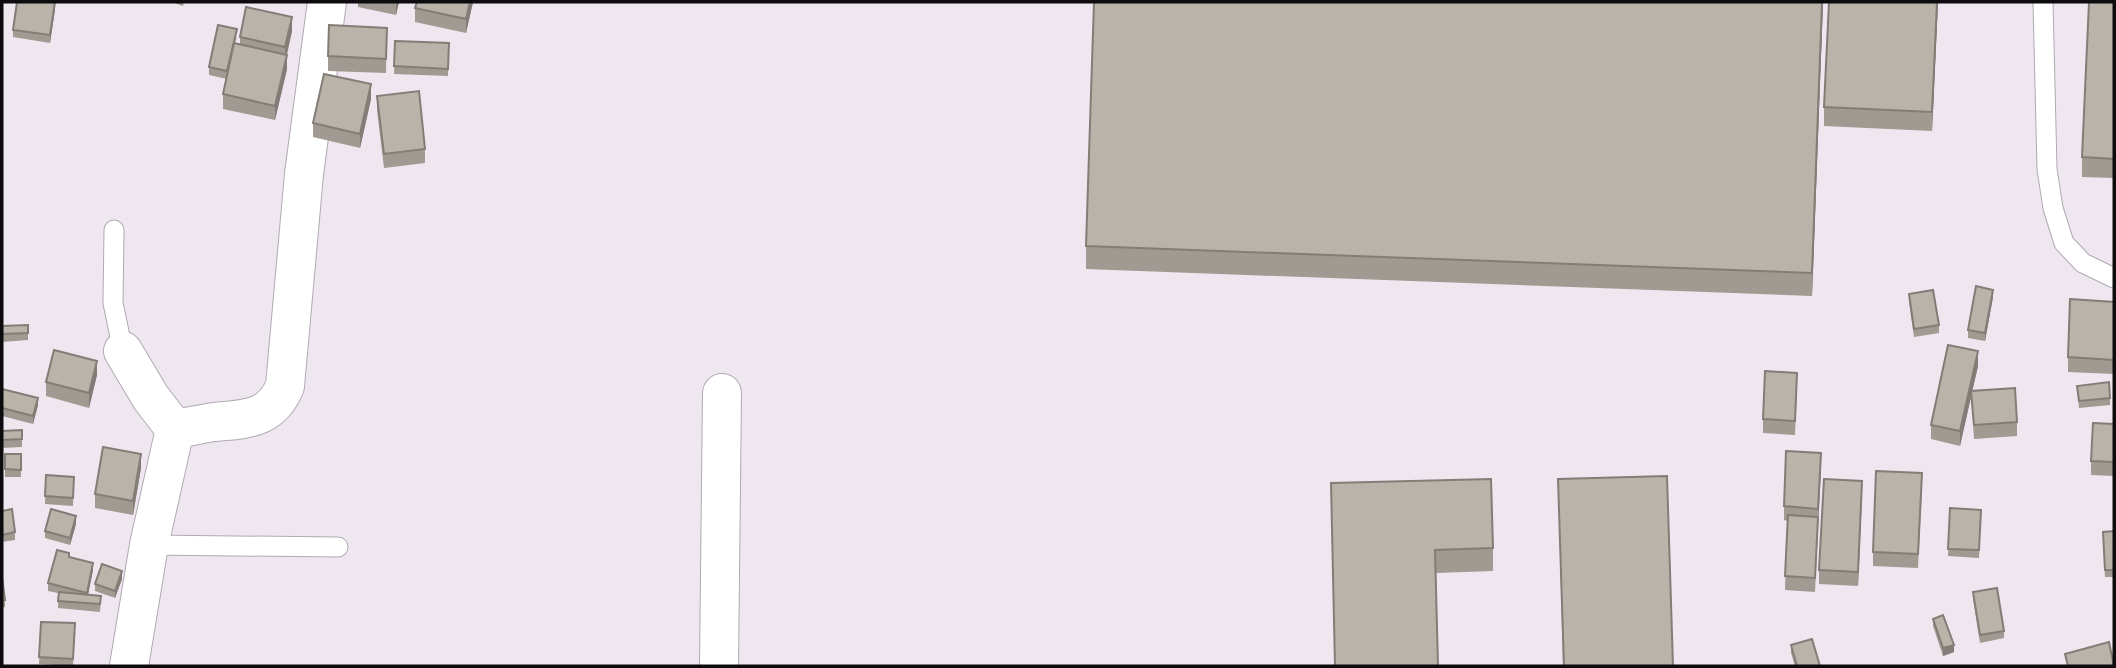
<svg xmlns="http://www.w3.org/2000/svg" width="2116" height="668" font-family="'Fira Sans',sans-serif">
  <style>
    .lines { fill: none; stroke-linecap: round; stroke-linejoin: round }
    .service-casing { stroke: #b0a9b2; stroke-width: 21 }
    .minor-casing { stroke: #b0a9b2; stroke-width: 40 }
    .service { stroke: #fff; stroke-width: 19 }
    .minor { stroke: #fff; stroke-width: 38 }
    .wall { fill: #a09a92 }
    .shaded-wall { fill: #827d77 }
    .building { fill: #bab3aa; stroke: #827d77; stroke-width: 2 }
  </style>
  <rect width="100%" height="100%" fill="#efe7f0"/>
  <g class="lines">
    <!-- service casing -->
    <g class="service-casing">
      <g id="service">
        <polyline points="2043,2 2047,169 2053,208 2064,243 2083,263 2114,278"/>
        <polyline points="114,230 113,303 123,351"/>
        <polyline points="149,545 338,547"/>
      </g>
    </g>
    <!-- minor casing -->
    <g class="minor-casing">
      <g id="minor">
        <polyline points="123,351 151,398 175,429 149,545 129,666"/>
        <path d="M175,429C188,427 201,424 214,422C246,419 271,420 285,386L304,174L327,2"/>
        <polyline points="719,666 722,393"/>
      </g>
    </g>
    <!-- service -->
    <use href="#service" class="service"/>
    <!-- minor -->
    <use href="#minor" class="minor"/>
  </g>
  <!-- wall -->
  <g class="wall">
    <polygon points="171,2 184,2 183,6"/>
    <polygon points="358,2 399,2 396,15 358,7"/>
    <polygon points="417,2 473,2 466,33 415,22 415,8"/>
    <polygon points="1823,2 1812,296 1086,269 1086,246"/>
    <polygon points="1938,2 1932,131 1824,126 1824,107"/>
    <polygon points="2114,2 2114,178 2082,177 2082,157"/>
    <polygon points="55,9 50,43 13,37 13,30"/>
    <polygon points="387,28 386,73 328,71 328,56"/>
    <polygon points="292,31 287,55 287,69 275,120 223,109 223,94 227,79 209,75 209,67 237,37 235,43 240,45 240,37"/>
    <polygon points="395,41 449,43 448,76 394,74"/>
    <polygon points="377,96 425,149 425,163 384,168 377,110"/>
    <polygon points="371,99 360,148 313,137 313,123"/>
    <polygon points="1909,294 1939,325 1939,333 1914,337 1909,302"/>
    <polygon points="1993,297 1985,341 1968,338 1968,330"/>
    <polygon points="2114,302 2114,374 2068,372 2068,357"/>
    <polygon points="28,325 28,340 2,342 2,326"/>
    <polygon points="1978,366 1972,391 2017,422 2017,436 1974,439 1971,396 1960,446 1931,439 1931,425"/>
    <polygon points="97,375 89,408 46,396 46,382"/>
    <polygon points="2077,386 2110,398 2110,405 2079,408"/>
    <polygon points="1797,387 1795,435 1763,433 1763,419"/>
    <polygon points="2,389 38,405 33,424 2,416"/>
    <polygon points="2114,424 2114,476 2091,475 2091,461"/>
    <polygon points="22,430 22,447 2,448 2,431"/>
    <rect x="5" y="454" width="16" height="23"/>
    <polygon points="1821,467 1815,592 1785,590 1787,521 1784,520 1784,506"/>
    <polygon points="141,468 133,515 95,508 95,494"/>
    <polygon points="46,475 74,477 73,506 45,504"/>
    <polygon points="1558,479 1673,666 1563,666"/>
    <polygon points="1331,483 1493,548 1493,571 1436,573 1438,666 1335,666"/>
    <polygon points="1922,487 1918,568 1873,566 1873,552"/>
    <polygon points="1862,496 1858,586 1819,584 1819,570"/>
    <polygon points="1950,508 1981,510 1979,558 1948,556"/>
    <polygon points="2,511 15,532 15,540 2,542"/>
    <polygon points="76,524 70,545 45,538 45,531"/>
    <polygon points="2114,531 2114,577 2105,577 2103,539"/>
    <polygon points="69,557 93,570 88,594 101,596 100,612 58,608 58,593 48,591 48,583"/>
    <polygon points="2,577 5,600 5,607 2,608"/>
    <polygon points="122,579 115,598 95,591 95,584"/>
    <polygon points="1973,592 2004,631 2004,638 1980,643 1973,599"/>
    <polygon points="1933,619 1954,652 1943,656 1933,626"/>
    <polygon points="41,622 75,631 73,666 39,664"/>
    <polygon points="1791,645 1820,666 1795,666 1791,653"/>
  </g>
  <!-- shaded-wall -->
  <g class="shaded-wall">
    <polygon points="55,2 55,9 50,43 50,35"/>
    <polygon points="396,2 399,2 396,15"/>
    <polygon points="470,2 473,2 466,33 466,19"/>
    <polygon points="1822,2 1823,2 1812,296 1812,273"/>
    <polygon points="1937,2 1938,2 1932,131 1932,112"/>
    <polygon points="292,17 292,31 285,61 285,47"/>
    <polygon points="287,55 287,69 275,120 275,106"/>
    <polygon points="371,84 371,99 360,148 360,134"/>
    <polygon points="1993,290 1993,297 1985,341 1985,333"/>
    <polygon points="1978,351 1978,366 1960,446 1960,431"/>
    <polygon points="97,361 97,375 89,408 89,393"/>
    <polygon points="38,398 38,405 33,424 33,416"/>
    <polygon points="1821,453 1821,467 1818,523 1818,509"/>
    <polygon points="141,454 141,468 133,515 133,501"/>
    <polygon points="1862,481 1862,496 1858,586 1858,572"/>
    <polygon points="76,516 76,524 70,545 70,538"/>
    <polygon points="93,563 93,570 87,600 87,593"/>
    <polygon points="122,571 122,579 115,598 115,591"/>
    <polygon points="1954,645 1954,652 1943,656 1943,648"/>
  </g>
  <!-- building -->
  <g class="building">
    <polygon points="17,2 55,2 50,35 13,30"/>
    <polygon points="417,2 470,2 466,19 415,8"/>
    <polygon points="1094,2 1822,2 1812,273 1086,246"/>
    <polygon points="1829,2 1937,2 1932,112 1824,107"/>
    <polygon points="2089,2 2114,2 2114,159 2082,157"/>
    <polygon points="246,7 292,17 285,47 240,37"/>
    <polygon points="218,25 237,29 227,71 209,67"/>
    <polygon points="329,25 387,28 386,59 328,56"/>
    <polygon points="395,41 449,43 448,69 394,66"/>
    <polygon points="234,43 287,55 275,106 223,94"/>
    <polygon points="324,74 371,84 360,134 313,123"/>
    <polygon points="419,91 425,149 384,154 377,96"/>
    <polygon points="1976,286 1993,290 1985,333 1968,330"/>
    <polygon points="1933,290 1939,325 1914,329 1909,294"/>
    <polygon points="2070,299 2114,302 2114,360 2068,357"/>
    <polygon points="28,325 28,333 2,334 2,326"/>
    <polygon points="1948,345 1978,351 1960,431 1931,425"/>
    <polygon points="54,350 97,361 89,393 46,382"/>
    <polygon points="1765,371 1797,373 1795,421 1763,419"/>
    <polygon points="2109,382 2110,398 2079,401 2077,386"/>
    <polygon points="2015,388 2017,422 1974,425 1971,391"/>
    <polygon points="2,389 38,398 33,416 2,408"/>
    <polygon points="2093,423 2114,424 2114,462 2091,461"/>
    <polygon points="22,430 22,439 2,440 2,431"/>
    <polygon points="103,447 141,454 133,501 95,494"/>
    <polygon points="1786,451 1821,453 1818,509 1784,506"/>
    <polygon points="5,454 21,454 21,470 5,469"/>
    <polygon points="1876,471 1922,473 1918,554 1873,552"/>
    <polygon points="46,475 74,477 73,498 45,496"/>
    <polygon points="1667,476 1673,666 1564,666 1558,479"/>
    <polygon points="1491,479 1493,548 1435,550 1438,666 1335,666 1331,483"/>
    <polygon points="1824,479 1862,481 1858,572 1819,570"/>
    <polygon points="1950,508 1981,510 1979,550 1948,549"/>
    <polygon points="12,509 15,532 2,535 2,511"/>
    <polygon points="51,509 76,516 70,538 45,531"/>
    <polygon points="1788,515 1818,517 1815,578 1785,576"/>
    <polygon points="2114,531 2114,570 2105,570 2103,532"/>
    <polygon points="57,550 69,553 69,557 93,563 87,593 48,583"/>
    <polygon points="102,564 122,571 115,591 95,584"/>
    <polygon points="2,577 5,600 2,600"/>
    <polygon points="1997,588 2004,631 1980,635 1973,592"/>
    <polygon points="59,592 101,596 100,604 58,601"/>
    <polygon points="1943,615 1954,645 1943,648 1933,619"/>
    <polygon points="41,622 75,623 73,659 39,657"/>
    <polygon points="1812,639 1820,666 1797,666 1791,645"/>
    <polygon points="2109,642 2114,666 2068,666 2065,654"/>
  </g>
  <!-- border -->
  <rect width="2116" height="668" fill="none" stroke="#0d0b0e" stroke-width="7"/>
</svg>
